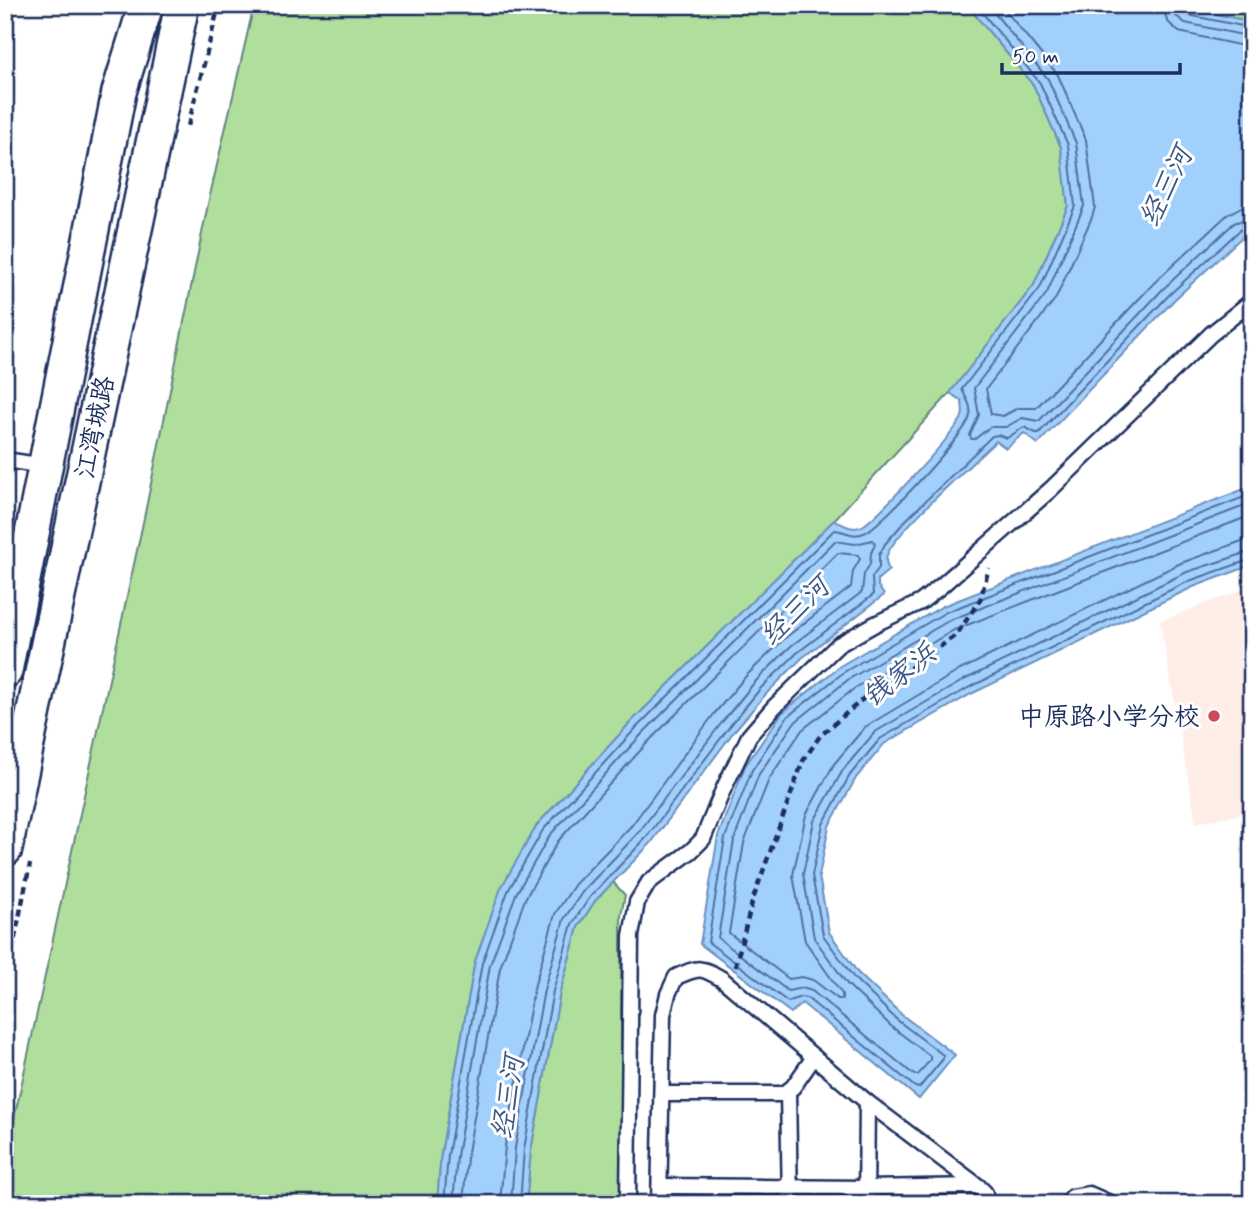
<svg xmlns="http://www.w3.org/2000/svg" width="1257" height="1209" font-family="Mynerve,'LXGW WenKai TC',sans-serif">
  <style>
    .built { fill: #ffeee8 }
    .green { fill: #afde9d; stroke: #65867e; stroke-width: 2 }
    .water { fill: #a2d0fd; stroke: #6c90bd; stroke-width: 2 }
    .lines { fill: none; stroke-linecap: round; stroke-linejoin: round }
    .shore { stroke: #516f9e; stroke-width: 2 }
    .service-casing { stroke: #1b2f5e; stroke-width: 19 }
    .tertiary-casing { stroke: #1b2f5e; stroke-width: 38 }
    .path { stroke: #1b2f5e; stroke-width: 4.5; stroke-dasharray: 7 5; stroke-linecap: butt }
    .service { stroke: #fff; stroke-width: 14 }
    .tertiary { stroke: #fff; stroke-width: 33 }
    .poi-dot { fill: #d1495b; stroke: #fff; stroke-width: 2.5 }
    .labels { text-anchor: middle; stroke-width: 6; stroke-linejoin: round; paint-order: stroke }
    .street-label { font-size: 26px; fill: #1b2f5e; stroke: #fff }
    .poi-label { font-size: 26px; fill: #1b2f5e; stroke: #fff; text-anchor: end }
    .water-label { font-size: 28px; font-style: italic; fill: #3d5786; stroke: #fff }
  </style>
  <rect width="100%" height="100%" fill="#fff"/>
  <filter id="ink" filterUnits="userSpaceOnUse"><feTurbulence type="fractalNoise" baseFrequency=".0143" numOctaves="2"/><feDisplacementMap in="SourceGraphic" scale="14" xChannelSelector="R" yChannelSelector="G"/><feConvolveMatrix kernelMatrix="1 2 1 2 8 2 1 2 1" color-interpolation-filters="sRGB"/></filter>
  <g filter="url(#ink)">
    <!-- built -->
    <polygon class="built" points="1252,586 1252,812 1196,823 1160,621"/>
    <!-- green -->
    <g class="green">
      <polygon points="254,5 967,5 1034,86 1061,147 1068,206 1034,285 950,393 834,520 630,723 537,825 475,961 441,1154 437,1204 5,1204 5,1161 144,518 208,204"/>
      <polygon points="1175,5 1252,5 1252,22"/>
      <polygon points="613,882 625,895 621,916 621,1204 526,1204 531,1150 560,992 578,927 595,901"/>
    </g>
    <!-- water -->
    <g class="water">
      <path d="M967,5H1175L1252,22V231L1244,235L1174,300L1038,444L1024,433L1006,448L996,441C974,462 894,533 887,555C885,561 886,565 889,570L878,579V586L884,595L802,658L766,694L735,730L651,843L595,901L578,927L560,992L531,1150L526,1204H437L441,1154L475,961L501,888L537,825L630,723L834,520C844,525 854,532 864,525C878,516 957,431 962,417C964,412 962,406 962,401L950,393L1034,285L1068,206L1061,147L1034,86Z"/>
      <polygon points="1252,486 1252,565 1193,587 971,694 884,744 856,778 829,826 819,876 829,932 858,973 902,1015 955,1055 919,1099 802,1003 791,1013 700,944 718,836 745,766 782,713 840,666 943,606"/>
    </g>
    <g class="lines">
      <!-- shore -->
      <g class="shore">
        <polyline points="988,5 1048,79 1076,143 1084,206 1047,293 974,388 979,415 970,435 971,439 975,439 990,427 1006,427 1022,418 1039,421 1163,289 1234,223 1252,217"/>
        <polyline points="1001,5 1058,75 1086,140 1095,207 1092,217 1056,298 986,389 991,414 1003,416 1018,408 1036,408 1155,282 1227,215 1241,207 1252,206"/>
        <polyline points="1163,5 1167,21 1179,32 1252,48"/>
        <polyline points="1174,5 1176,16 1185,23 1252,37"/>
        <polyline points="1183,5 1184,11 1188,15 1252,28"/>
        <polyline points="1252,494 946,612 844,672 787,717 752,770 725,838 708,942 788,1002 800,997 807,998 915,1087 919,1088 943,1059 943,1055 897,1020 854,978 823,935 812,875 823,824 850,775 880,739 968,688 1189,581 1252,559"/>
        <polyline points="1252,503 950,620 849,679 794,723 759,774 734,840 718,938 788,991 802,988 812,991 914,1075 918,1075 930,1060 930,1056 892,1027 847,984 814,938 803,874 814,821 843,770 875,732 964,680 1187,572 1252,551"/>
        <polyline points="1252,515 954,630 855,688 802,730 769,779 744,843 729,933 789,979 802,977 813,980 838,999 842,999 842,994 805,941 793,875 806,815 834,764 865,727 960,670 1181,563 1242,541 1252,540"/>
        <path d="M444,1204L448,1155L482,963L508,891L543,830L636,728L834,530C844,530 852,538 864,533C881,526 963,436 969,419C974,407 965,398 962,389L1040,288L1075,206L1068,145L1040,83L976,5"/>
        <polyline points="453,1204 457,1156 490,965 516,894 550,835 642,734 835,541 855,544 873,540 875,544 871,553 870,564 864,574 862,592 791,646 754,683 723,721 639,832 583,891 564,919 544,990 515,1148 511,1204"/>
        <polyline points="463,1204 467,1158 500,968 525,899 558,841 649,741 838,553 858,555 860,559 853,571 851,587 785,638 746,676 714,714 632,825 575,884 555,914 534,988 505,1146 500,1204"/>
        <polyline points="520,1204 524,1149 553,991 572,924 590,897 646,838 730,726 760,689 797,653 873,595 872,577 879,568 879,555 885,544 906,520 992,436 998,435 1007,438 1024,427 1036,433 1039,433 1169,295 1240,230 1252,225"/>
      </g>
      <!-- service casing -->
      <g class="service-casing">
        <g id="service">
          <polyline points="5,460 45,466"/>
          <polyline points="788,1091 790,1204"/>
          <polyline points="662,1094 784,1094 793,1087 814,1057"/>
          <polyline points="660,1186 866,1188 978,1186"/>
          <polyline points="628,1204 631,936 637,902 649,882 691,851 703,839 723,790 749,736 774,707 838,645 875,624 921,602 941,586 1050,490 1211,334 1252,301"/>
          <path d="M659,1204L663,1015L668,994L676,977C699,967 700,966 722,979L867,1102L978,1186L985,1193V1204"/>
          <polyline points="866,1204 867,1102"/>
          <polyline points="1068,1204 1072,1197 1089,1194 1112,1204"/>
        </g>
      </g>
      <!-- tertiary casing -->
      <g class="tertiary-casing">
        <g id="tertiary">
          <polyline points="5,671 119,92 146,5"/>
          <polyline points="5,849 182,5"/>
        </g>
      </g>
      <!-- path -->
      <g class="path">
        <polyline points="188,126 219,5"/>
        <polyline points="735,967 753,899 803,761 820,736 864,698 924,659 957,634 980,600 989,568"/>
        <polyline points="5,986 30,864"/>
      </g>
      <!-- service -->
      <use href="#service" class="service"/>
      <!-- tertiary -->
      <use href="#tertiary" class="tertiary"/>
    </g>
  </g>
  <!-- markers -->
  <circle class="poi-dot" cx="1214" cy="716" r="7"/>
  <g class="labels">
    <!-- street labels -->
    <g class="street-label">
      <text transform="translate(94 427) rotate(-78)" y="9">江湾城路</text>
    </g>
    <!-- poi labels -->
    <g class="poi-label">
      <text x="1200" y="725">中原路小学分校</text>
    </g>
    <!-- water labels -->
    <g class="water-label">
      <text transform="translate(1165 186) rotate(-64)" y="10">经三河</text>
      <text transform="translate(794 610) rotate(-44)" y="10">经三河</text>
      <text transform="translate(899 674) rotate(-38)" y="10">钱家浜</text>
      <text transform="translate(507 1097) rotate(-81)" y="10">经三河</text>
    </g>
  </g>
  <!-- margin -->
  <rect width="1257" height="1209" fill="none" stroke="#fff" stroke-width="28"/>
  <rect x="14" y="14" width="1229" height="1181" fill="none" stroke="#1b2f5e" stroke-width="2.5" filter="url(#ink)"/>
  <!-- scale -->
  <path d="M1002 63v10h178v-10" fill="none" stroke="#1b2f5e" stroke-width="3.5"/>
  <text x="1012" y="63" font-size="21" fill="#1b2f5e" stroke="#ffffff" stroke-width="5" paint-order="stroke">50 m</text>
</svg>
